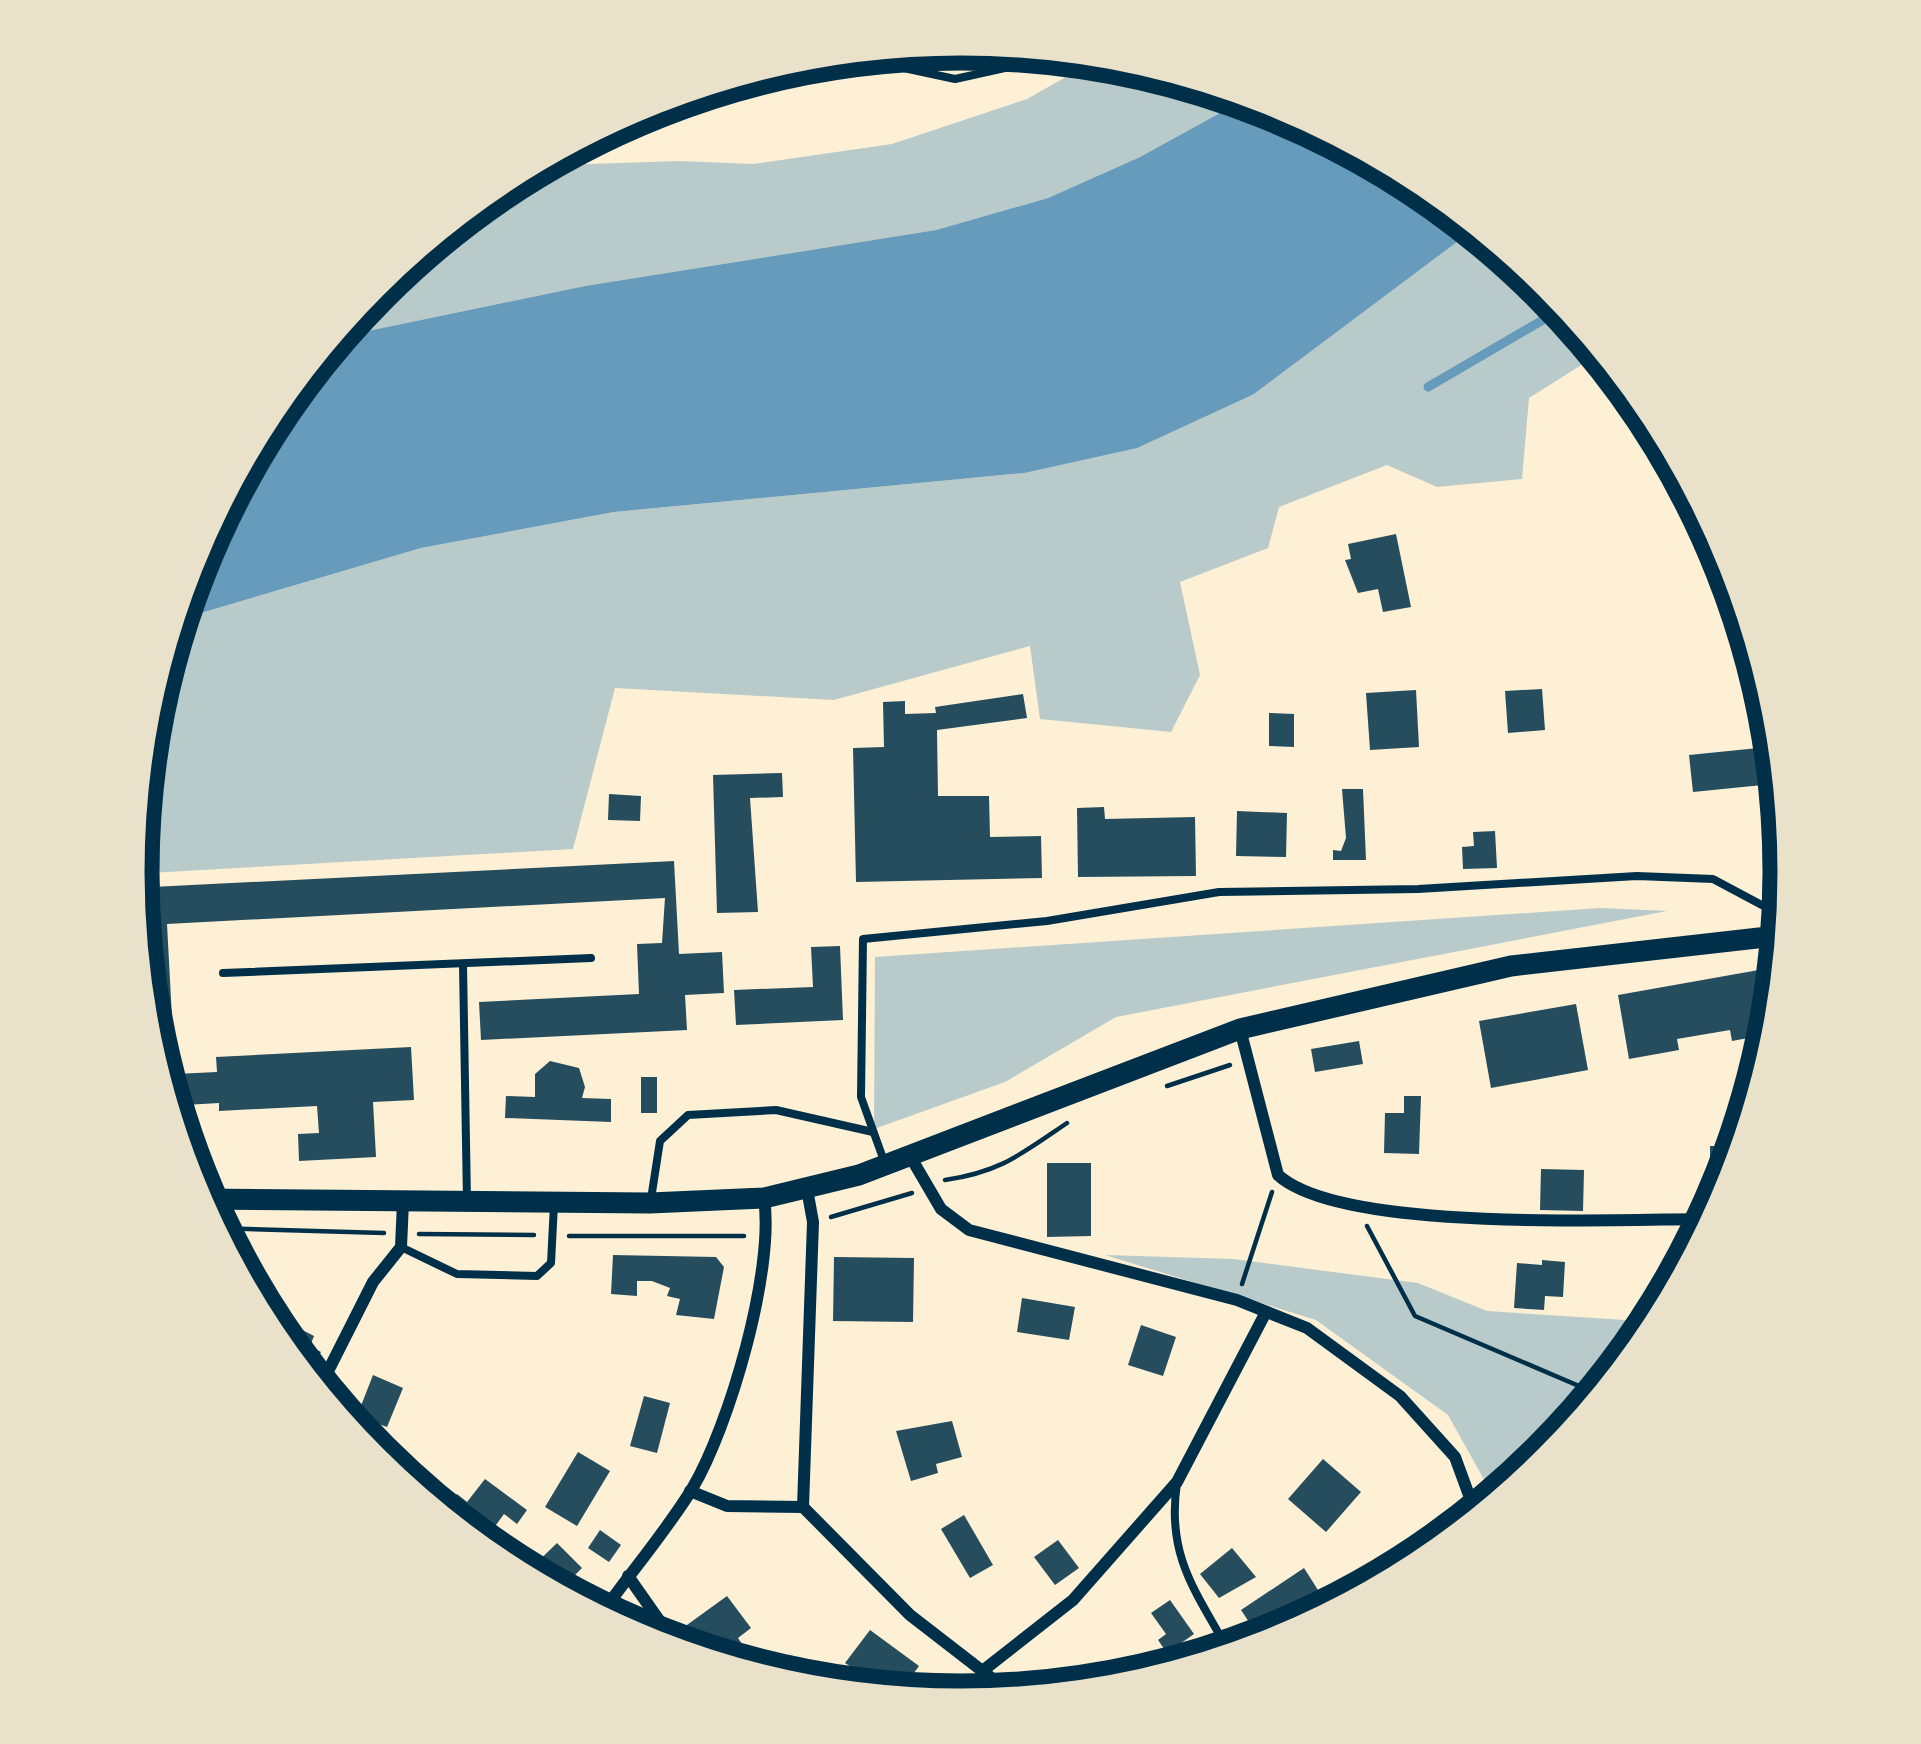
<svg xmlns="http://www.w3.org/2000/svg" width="1921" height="1744" font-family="'Exo 2',sans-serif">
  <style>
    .green { fill: #b9caca }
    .water { fill: #669bbc }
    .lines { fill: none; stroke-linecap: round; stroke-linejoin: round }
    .stream { stroke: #669bbc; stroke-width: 9 }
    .building { fill: #264d5e }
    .path { stroke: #003049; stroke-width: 4.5 }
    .service { stroke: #003049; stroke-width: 8 }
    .minor { stroke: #003049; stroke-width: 12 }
    .secondary { stroke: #003049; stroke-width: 21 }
    .rim { fill: none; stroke: #003049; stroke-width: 15 }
  </style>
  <rect width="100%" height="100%" fill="#fdf0d5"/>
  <!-- green -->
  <g class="green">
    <polygon points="1103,56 1249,97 1140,157 1048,198 936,230 585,286 329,339 374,285 472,204 513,203 514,174 529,166 679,161 753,164 892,144 1027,99"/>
    <polygon points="1477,227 1548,286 1602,352 1529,398 1522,479 1437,487 1387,465 1279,507 1268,548 1180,582 1200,675 1171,732 1040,719 1030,646 834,700 615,688 573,849 131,874 147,709 174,621 421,548 614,512 1024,473 1254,394"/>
    <polygon points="1600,908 1667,911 1116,1017 1005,1082 874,1129 875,957"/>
    <polygon points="1105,1255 1233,1259 1418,1283 1487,1311 1656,1322 1547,1459 1496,1501 1448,1415 1316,1320"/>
  </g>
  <!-- water -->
  <path class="water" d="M1249,97C1331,121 1411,173 1477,227L1254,394L1137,448L1024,473L614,512L421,548L174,621L194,554L271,410L329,339L585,286L936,230L1048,198L1140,157Z"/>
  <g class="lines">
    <!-- stream -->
    <polyline class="stream" points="1428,387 1565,307"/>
  </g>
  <!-- building -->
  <g class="building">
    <polygon points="1396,534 1411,607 1383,612 1378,589 1358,593 1345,560 1351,559 1348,544"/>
    <polygon points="1542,689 1545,730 1508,733 1505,691"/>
    <polygon points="1416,690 1419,747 1370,750 1366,693"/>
    <polygon points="1023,694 1027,718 937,730 938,796 989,796 990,837 1041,836 1042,878 856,882 853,748 884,747 883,702 905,701 905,714 936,713 935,707"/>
    <polygon points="1269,713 1294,714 1294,747 1269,746"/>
    <polygon points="1778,746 1782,783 1693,792 1689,755"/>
    <polygon points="782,773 783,797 750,798 758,912 717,913 713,775"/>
    <polygon points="1342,789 1363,789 1366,860 1333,860 1333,850 1341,851 1346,838"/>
    <polygon points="609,794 641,796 640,821 608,820"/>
    <polygon points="1104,807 1105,819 1195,817 1196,876 1078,877 1077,808"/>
    <polygon points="1237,811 1287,813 1286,857 1236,856"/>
    <polygon points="1495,831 1497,868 1463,869 1462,847 1474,846 1473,832"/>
    <polygon points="674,861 679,954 722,952 724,993 685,995 687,1030 481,1040 479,1002 639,994 637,944 662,943 665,898 167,924 175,1074 217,1072 216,1057 411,1047 414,1100 373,1102 376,1157 299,1161 298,1134 319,1133 317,1106 219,1111 219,1103 168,1106 146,1033 132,888"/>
    <polygon points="840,946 843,1020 736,1025 734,990 813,987 811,947"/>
    <polygon points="1770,968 1777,1008 1775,1033 1732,1041 1730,1030 1677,1039 1679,1050 1629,1059 1618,995"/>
    <polygon points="1576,1004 1588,1070 1491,1088 1479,1021"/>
    <polygon points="1359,1041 1363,1064 1315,1072 1311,1049"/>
    <polygon points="550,1061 579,1068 585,1087 582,1098 611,1099 611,1122 505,1118 506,1096 535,1097 535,1074"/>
    <rect x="641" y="1077" width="16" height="36"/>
    <polygon points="1404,1096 1421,1096 1419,1154 1384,1153 1385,1113 1404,1113"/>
    <polygon points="1710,1146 1740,1146 1731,1178 1710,1178"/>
    <polygon points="1047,1163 1091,1163 1091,1236 1047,1237"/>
    <polygon points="1541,1169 1584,1170 1583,1211 1540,1210"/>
    <polygon points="1693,1253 1677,1283 1672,1293 1676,1254"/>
    <polygon points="613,1255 716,1257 724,1267 714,1319 676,1315 680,1299 667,1296 670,1288 652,1281 637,1281 637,1296 611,1294"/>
    <polygon points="834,1257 914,1258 913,1322 833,1321"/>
    <polygon points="1542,1260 1565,1262 1563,1297 1545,1296 1544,1310 1514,1308 1517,1263 1542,1265"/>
    <polygon points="1022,1298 1075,1307 1069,1340 1017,1332"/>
    <polygon points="291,1324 314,1336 310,1346 321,1352 307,1378 271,1333 273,1328 285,1335"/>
    <polygon points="1141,1325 1176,1337 1163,1376 1128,1365"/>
    <polygon points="373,1375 403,1388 387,1427 357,1416"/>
    <polygon points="644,1396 670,1403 657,1453 630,1446"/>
    <polygon points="952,1421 962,1457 936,1464 938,1473 911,1481 896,1431"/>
    <polygon points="578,1452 610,1471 577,1526 545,1507"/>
    <polygon points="1323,1459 1361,1492 1326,1532 1288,1499"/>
    <polygon points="485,1479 527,1510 517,1524 504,1514 480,1547 441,1514 457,1494 467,1502"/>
    <polygon points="964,1515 993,1565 970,1578 941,1529"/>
    <polygon points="600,1530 621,1545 609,1562 588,1548"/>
    <polygon points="1058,1540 1079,1568 1055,1585 1034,1557"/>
    <polygon points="557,1543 582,1568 557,1593 524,1575"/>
    <polygon points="1232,1548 1256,1577 1219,1598 1200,1574"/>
    <polygon points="1304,1568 1318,1590 1270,1622 1266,1616 1251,1625 1241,1610"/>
    <polygon points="727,1596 751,1628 738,1638 746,1650 737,1656 747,1671 698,1655 680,1630"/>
    <polygon points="1170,1600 1194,1634 1167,1653 1158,1640 1166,1634 1151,1613"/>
    <polygon points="870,1630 919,1666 897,1696 845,1663"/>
  </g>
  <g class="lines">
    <!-- path -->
    <g class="path">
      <polyline points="1167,1086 1230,1065"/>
      <path d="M945,1180C1000,1172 1020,1155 1067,1123"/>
      <polyline points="831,1217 912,1193"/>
      <polyline points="1367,1226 1415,1316 1600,1395"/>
      <polyline points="214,1228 384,1233"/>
      <polyline points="419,1234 534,1235"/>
      <polyline points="569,1236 744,1236"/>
      <polyline points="1242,1284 1272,1192"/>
    </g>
    <!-- service -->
    <g class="service">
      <polyline points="734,78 848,56 955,79 1023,64 1047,51"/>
      <polyline points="463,965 467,1201"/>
      <polyline points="223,973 591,958"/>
      <polyline points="884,1161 861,1097 863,939 1047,921 1219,892 1418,889 1637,876 1713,879 1786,918"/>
      <polyline points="651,1199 660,1141 688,1115 776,1110 873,1132"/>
      <polyline points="401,1247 457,1274 537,1276 551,1263 554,1204"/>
      <path d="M1177,1483C1166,1556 1196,1592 1230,1653"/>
    </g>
    <!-- minor -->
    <g class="minor">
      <path d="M1240,1029L1278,1175C1342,1233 1619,1219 1712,1219"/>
      <polyline points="910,1156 941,1209 969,1230 1237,1300 1307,1328 1400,1396 1455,1457 1477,1517"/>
      <polyline points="807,1189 813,1222 803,1507 910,1615 1016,1697"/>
      <polyline points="318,1391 373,1282 401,1247 403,1202"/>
      <polyline points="690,1491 727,1506 803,1507"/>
      <polyline points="628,1576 680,1650"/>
      <path d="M600,1616C629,1574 665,1533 692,1489C729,1427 775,1270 764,1198"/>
      <polyline points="985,1669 1073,1600 1177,1482 1266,1312"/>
    </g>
    <!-- secondary -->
    <polyline class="secondary" points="199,1199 650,1203 764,1198 859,1175 1240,1029 1511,966 1784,935"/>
  </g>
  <!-- crop -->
  <path d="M0 0H1921V1744H0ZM152 872a809 809 0 1 1 1618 0a809 809 0 1 1-1618 0Z" fill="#e9e1ca" fill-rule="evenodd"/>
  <path class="rim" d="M152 872a809 809 0 1 1 1618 0a809 809 0 1 1-1618 0Z"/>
</svg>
